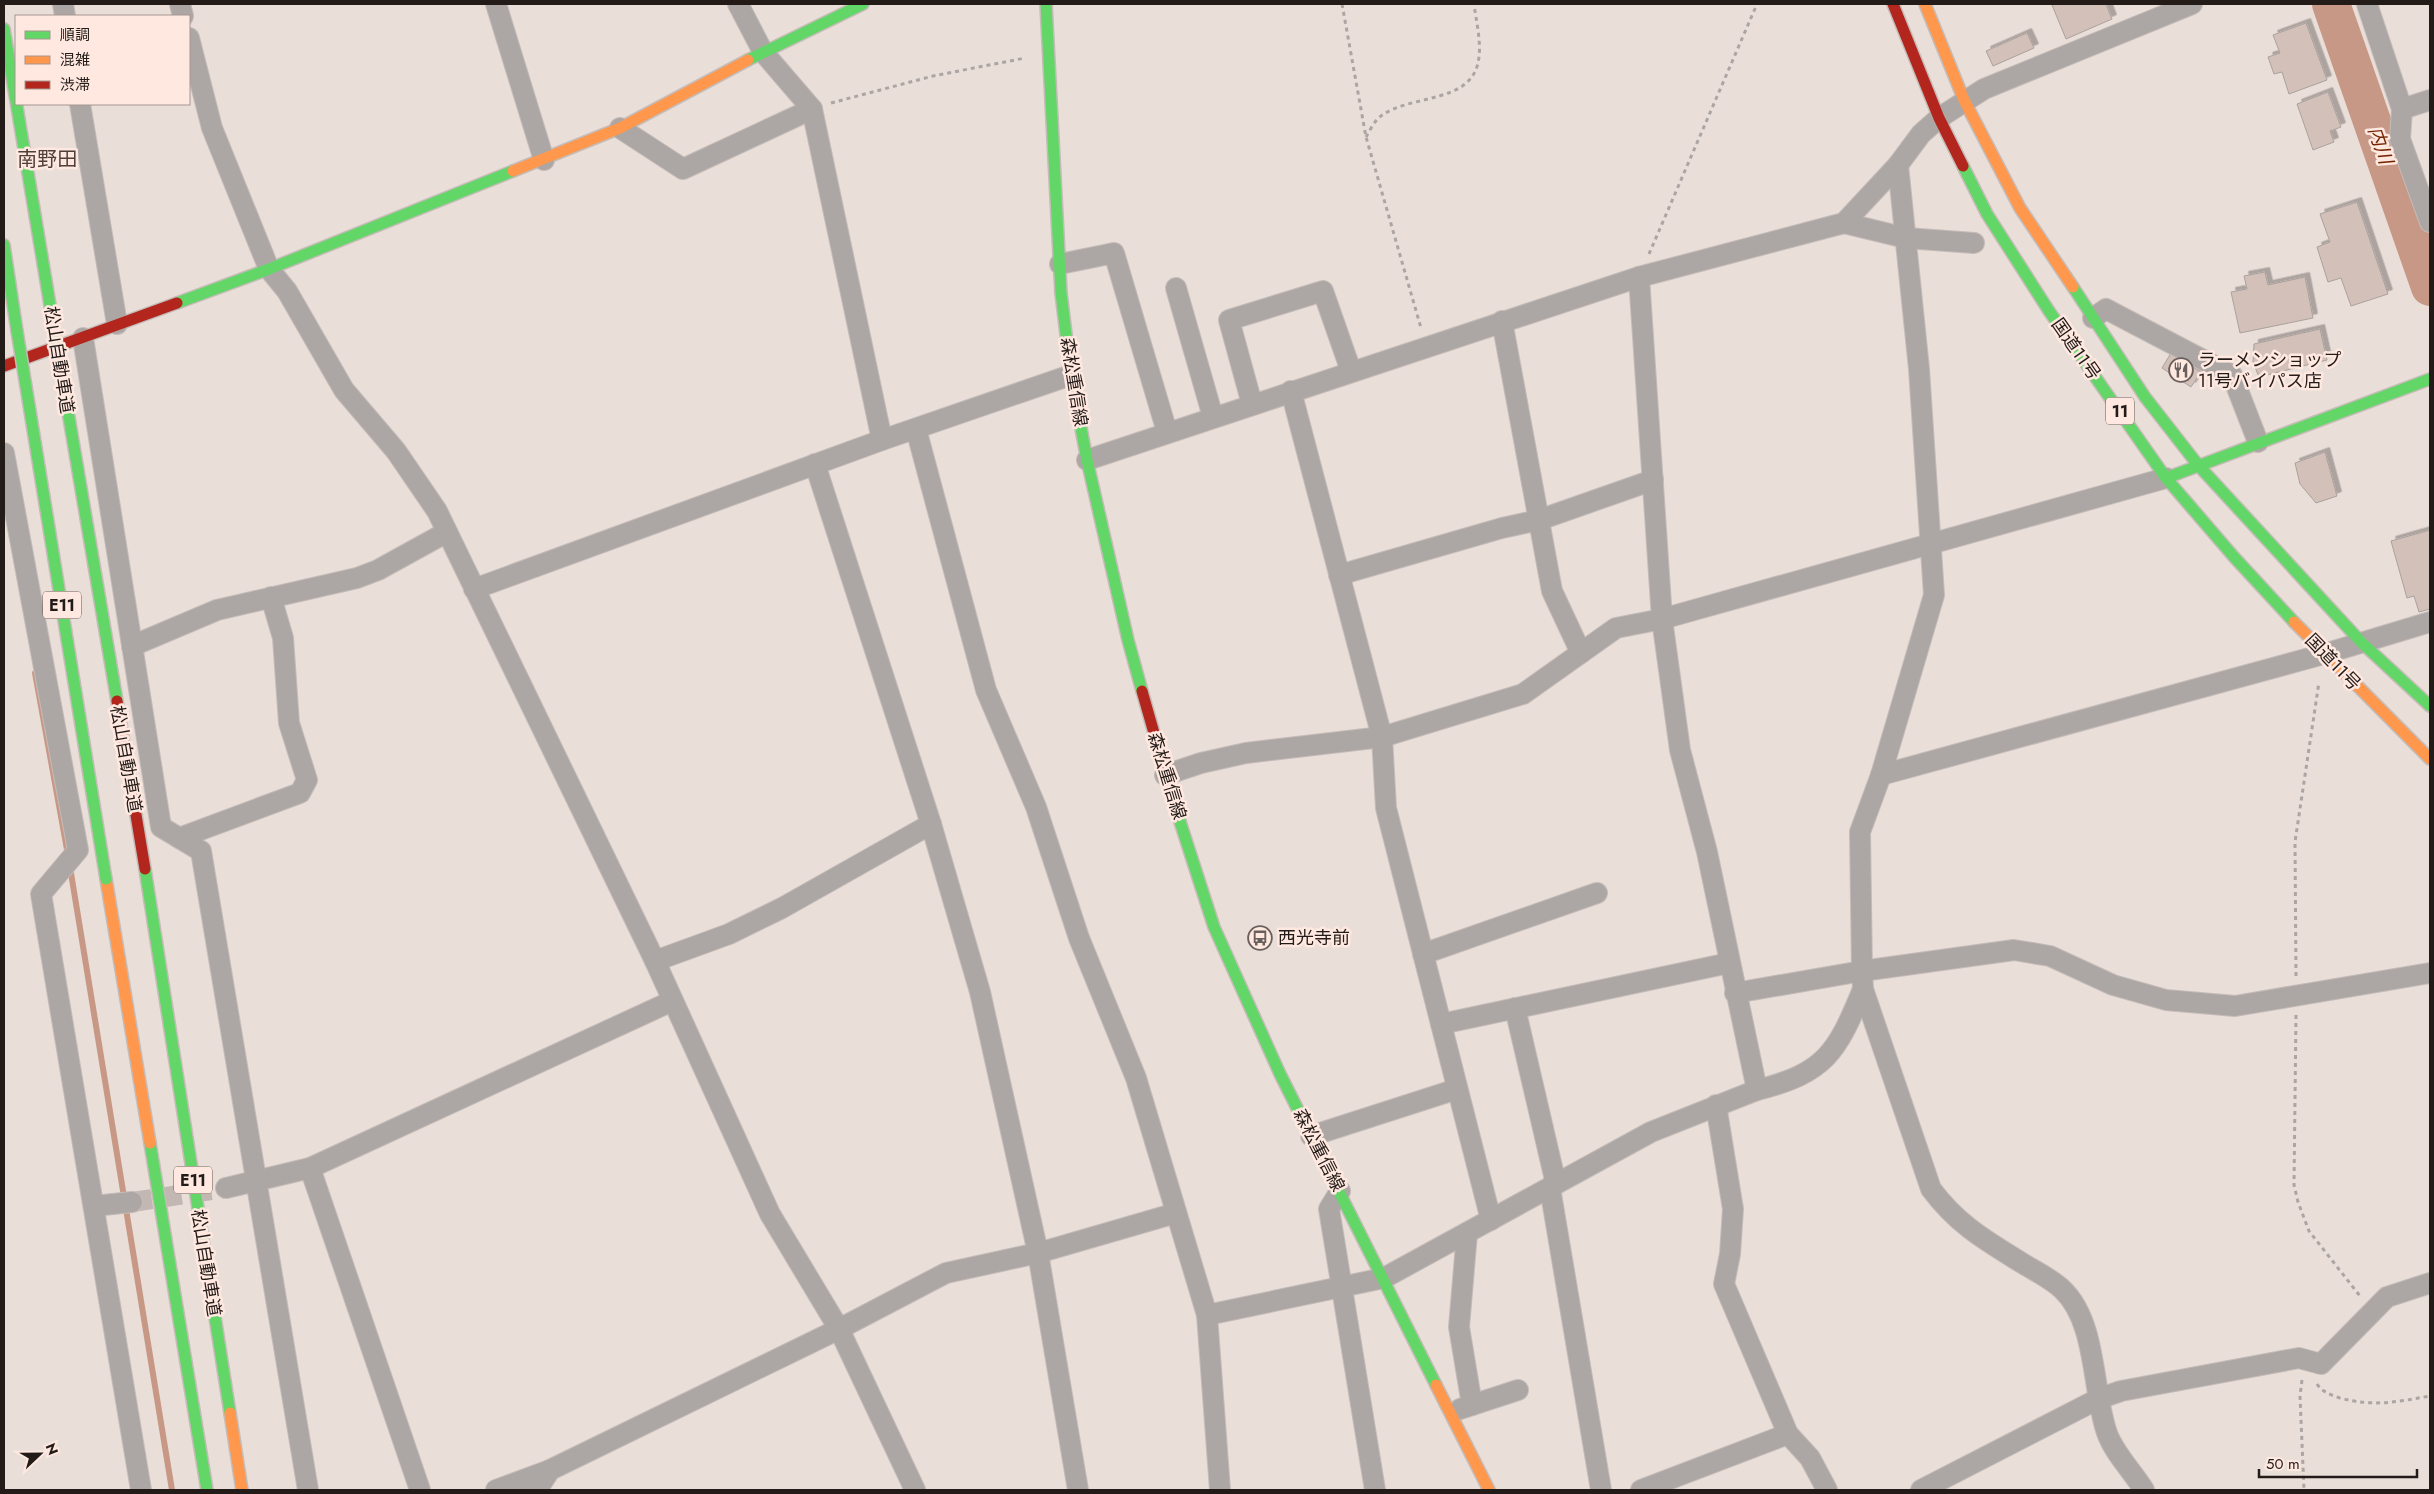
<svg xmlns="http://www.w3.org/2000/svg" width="2434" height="1494" font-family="Jost,'Noto Sans JP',sans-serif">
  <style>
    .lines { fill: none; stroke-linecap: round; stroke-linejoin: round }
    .stream { stroke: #c89886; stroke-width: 6 }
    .river { stroke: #c89886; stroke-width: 38 }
    .building { fill: #d2c0b9; stroke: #aaa19d; filter: url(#shadow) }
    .street-tunnel { stroke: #c2b7b2; stroke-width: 20; stroke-dasharray: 20 10; stroke-linecap: butt }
    .street-casing { stroke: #c5bcb8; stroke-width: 22 }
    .fast-casing { stroke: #c5bcb8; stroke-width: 14 }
    .slow-casing { stroke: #c5bcb8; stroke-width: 14 }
    .jam-casing { stroke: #c5bcb8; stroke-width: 14 }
    .path { stroke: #aba5a3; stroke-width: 3; stroke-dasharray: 4 4; stroke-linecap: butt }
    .street { stroke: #aca7a4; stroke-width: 20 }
    .fast { stroke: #63d668; stroke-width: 11 }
    .slow { stroke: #ff974d; stroke-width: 11 }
    .jam { stroke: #b3261e; stroke-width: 11 }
    .fast-bridge-casing { stroke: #c5bcb8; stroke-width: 14; stroke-linecap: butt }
    .jam-bridge-casing { stroke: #c5bcb8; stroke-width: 14; stroke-linecap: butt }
    .fast-bridge { stroke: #63d668; stroke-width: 11 }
    .jam-bridge { stroke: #b3261e; stroke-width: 11 }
    .labels { text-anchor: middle; stroke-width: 5; stroke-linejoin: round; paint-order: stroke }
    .shield { fill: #fee8e0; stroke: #655854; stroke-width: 1 }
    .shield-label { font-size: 16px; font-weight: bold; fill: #231b18 }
    .street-label { font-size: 18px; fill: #231b18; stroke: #fee8e0 }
    .poi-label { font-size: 18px; fill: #231b18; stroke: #fee8e0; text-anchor: start }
    .water-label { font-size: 19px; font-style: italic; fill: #732502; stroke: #fee8e0 }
    .quarter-label { font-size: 20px; fill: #51403a; stroke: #fee8e0 }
  </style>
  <defs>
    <filter id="shadow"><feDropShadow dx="4.5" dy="-4.5" stdDeviation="0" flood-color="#0004"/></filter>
  </defs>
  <rect width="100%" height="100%" fill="#eaded9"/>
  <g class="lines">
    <!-- stream -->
    <g class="stream">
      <polyline points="35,673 68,855"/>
      <polyline points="70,867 172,1490"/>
    </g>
    <!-- river -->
    <polyline class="river" points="2331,4 2430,287"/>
  </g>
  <!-- building -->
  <g class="building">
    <polygon points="2056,4 2106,4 2112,19 2066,39 2052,5"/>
    <polygon points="2306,23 2327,80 2289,94 2282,72 2274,74 2268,57 2280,53 2273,35"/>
    <polygon points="2027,33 2034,48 1993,66 1986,51"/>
    <polygon points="2328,92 2341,127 2330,131 2334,142 2313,150 2297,104"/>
    <polygon points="2357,202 2388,294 2351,306 2341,278 2328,282 2317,247 2330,242 2320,214"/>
    <polygon points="2265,272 2268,285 2305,277 2313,318 2240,333 2231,292 2247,289 2244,276"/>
    <polygon points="2320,329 2327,360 2259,377 2253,362 2254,344"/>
    <polygon points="2171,353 2201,372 2191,387 2162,368"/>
    <polygon points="2325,452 2337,496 2316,503 2300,484 2295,463"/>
    <polygon points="2430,530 2430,609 2419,612 2414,596 2407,598 2391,541"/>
  </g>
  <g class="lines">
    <!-- street-tunnel -->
    <polyline class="street-tunnel" points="132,1202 226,1188"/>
    <!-- street casing -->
    <g class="street-casing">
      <g id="street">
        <polyline points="63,4 65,16"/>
        <polyline points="180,4 183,16"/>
        <polyline points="496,4 544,160"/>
        <polyline points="738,4 763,52 812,109 882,440"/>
        <polyline points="2367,4 2402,109 2430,100"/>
        <polyline points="189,38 212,128 269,269 287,291 344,390 396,451 437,511 655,961 770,1214 839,1329 915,1490"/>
        <polyline points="80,104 117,324"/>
        <polyline points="2402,109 2400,139 2430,222"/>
        <polyline points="620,128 683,169 812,109"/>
        <path d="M1898,165L1919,369L1934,595L1881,775L1860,832L1862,971L1863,989L1931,1189C1958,1225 1985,1240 2022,1263C2035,1271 2052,1279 2063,1290C2097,1323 2092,1390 2107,1433C2114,1453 2133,1472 2144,1490"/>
        <polyline points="1844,223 1906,238 1974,243"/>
        <polyline points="1060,264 1114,253 1167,432"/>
        <polyline points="1176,288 1213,417"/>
        <polyline points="2093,318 2106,309 2232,375 2258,442"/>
        <polyline points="1502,321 1552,591 1581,653"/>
        <polyline points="83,338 161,827 201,851 308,1490"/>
        <polyline points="1291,391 1382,737 1386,808 1491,1220"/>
        <polyline points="1252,404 1229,320 1323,291 1351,371"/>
        <polyline points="916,429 986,690 1036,807 1079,938 1136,1078 1207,1315 1220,1490"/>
        <polyline points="4,453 78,850 41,894 141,1490"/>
        <polyline points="1087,460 1639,277 1844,223 1898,165 1921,134 1939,118 1984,89 2192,4"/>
        <polyline points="815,464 931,824 980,992 1038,1253 1078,1490"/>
        <polyline points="1339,575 1502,528 1539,520 1653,480"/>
        <polyline points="474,589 882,440 1071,375"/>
        <polyline points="132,646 217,610 357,578 378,570 447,532"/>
        <polyline points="1165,775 1201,763 1246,753 1382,737 1523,694 1616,628 1662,619 2166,478"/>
        <polyline points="1881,775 2324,654 2430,622"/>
        <polyline points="179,838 300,793 307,780 289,723 283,638 271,597"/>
        <polyline points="1423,954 1597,893"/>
        <polyline points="655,961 729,934 782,908 931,824"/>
        <polyline points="1735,993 1862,971 2014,950 2050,956 2113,985 2166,1000 2235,1006 2430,973"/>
        <polyline points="1515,1008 1556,1184"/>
        <polyline points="1441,1024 1729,963"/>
        <path d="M1757,1090C1826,1073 1837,1052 1863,989"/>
        <polyline points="1716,1105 1733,1209 1730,1254 1724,1284 1788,1434 1810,1458 1827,1490"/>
        <polyline points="1311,1136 1457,1089"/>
        <polyline points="310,1168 420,1490"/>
        <polyline points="226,1188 310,1168 672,1001"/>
        <polyline points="1550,1188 1601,1490"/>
        <polyline points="1340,1191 1329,1209 1375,1490"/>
        <polyline points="94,1206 132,1202"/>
        <polyline points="1467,1233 1459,1327 1472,1405"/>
        <polyline points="1207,1315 1384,1278 1651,1132 1757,1090 1707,852 1680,750 1662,619 1639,277"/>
        <polyline points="1460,1409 1518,1390"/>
        <polyline points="496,1490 550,1470"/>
        <polyline points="537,1490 550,1470 839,1329 946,1273 1038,1253 1176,1213"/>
        <polyline points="1641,1490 1788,1434"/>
        <polyline points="1921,1490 2098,1399 2121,1391 2299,1358 2321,1364 2387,1297 2430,1283"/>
      </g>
    </g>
    <!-- fast casing -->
    <g class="fast-casing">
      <g id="fast">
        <polyline points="1046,4 1061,293 1071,375 1087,460 1128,640 1142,691"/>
        <polyline points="4,29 53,323"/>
        <polyline points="748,60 863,4"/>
        <polyline points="1963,166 1987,214 2049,311 2166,478 2234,557 2294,622"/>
        <polyline points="4,245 17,331"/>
        <polyline points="2073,287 2145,397 2198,465 2361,642 2430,706"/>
        <polyline points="177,303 269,269 513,171"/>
        <polyline points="2166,478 2430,379"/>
        <polyline points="1174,803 1214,927 1280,1074 1436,1385"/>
        <polyline points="145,869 230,1413"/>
        <polyline points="150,1143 207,1490"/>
      </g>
    </g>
    <!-- slow casing -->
    <g class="slow-casing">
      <g id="slow">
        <polyline points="1925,4 1964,100 2020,208 2073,287"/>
        <polyline points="513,171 620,128 748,60"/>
        <polyline points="2294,622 2430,759"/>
        <polyline points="106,879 150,1143"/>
        <polyline points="1436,1385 1489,1490"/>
        <polyline points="230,1413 242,1490"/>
      </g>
    </g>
    <!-- jam casing -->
    <g class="jam-casing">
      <g id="jam">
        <polyline points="1893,4 1939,118 1963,166"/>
        <polyline points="4,366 177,303"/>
        <polyline points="1142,691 1174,803"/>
      </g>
    </g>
    <!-- path -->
    <g class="path">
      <polyline points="1342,4 1366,137 1421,328"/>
      <polyline points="831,103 933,76 1025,58"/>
      <path d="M1366,137C1370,130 1375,120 1381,116C1412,93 1474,105 1479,57C1481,40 1476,20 1474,4"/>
      <polyline points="1649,254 1757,4"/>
      <polyline points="2296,976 2295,842 2319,682"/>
      <polyline points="2296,1015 2294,1185 2298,1202 2309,1231 2360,1296"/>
      <polyline points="2302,1380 2300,1396 2304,1490"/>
      <path d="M2317,1384C2322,1392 2331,1395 2340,1398C2374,1407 2396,1402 2430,1396"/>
    </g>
    <!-- street -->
    <use href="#street" class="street"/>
    <!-- fast -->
    <use href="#fast" class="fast"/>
    <!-- slow -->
    <use href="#slow" class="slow"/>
    <!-- jam -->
    <use href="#jam" class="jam"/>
    <!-- fast-bridge casing -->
    <g class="fast-bridge-casing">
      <g id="fast-bridge">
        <polyline points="53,323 117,701"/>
        <polyline points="17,331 106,879"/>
      </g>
    </g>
    <!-- jam-bridge casing -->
    <g class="jam-bridge-casing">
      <polyline id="jam-bridge" points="117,701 145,869"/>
    </g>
    <!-- fast-bridge -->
    <use href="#fast-bridge" class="fast-bridge"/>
    <!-- jam-bridge -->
    <use href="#jam-bridge" class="jam-bridge"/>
  </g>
  <!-- icons -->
  <defs>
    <g id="restaurant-ring" transform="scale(1.25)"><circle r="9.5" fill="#fee8e0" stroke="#695f5c" stroke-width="1.5"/><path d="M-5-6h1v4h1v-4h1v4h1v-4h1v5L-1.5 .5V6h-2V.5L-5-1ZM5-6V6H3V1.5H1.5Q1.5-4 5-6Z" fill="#695f5c"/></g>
    <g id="bus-ring" transform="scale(1.25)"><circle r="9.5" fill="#fee8e0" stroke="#695f5c" stroke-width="1.5"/><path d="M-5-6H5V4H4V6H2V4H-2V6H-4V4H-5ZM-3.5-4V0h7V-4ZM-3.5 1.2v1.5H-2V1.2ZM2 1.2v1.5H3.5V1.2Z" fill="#695f5c"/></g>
  </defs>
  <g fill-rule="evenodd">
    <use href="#restaurant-ring" x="2181" y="370"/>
    <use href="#bus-ring" x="1260" y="938"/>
  </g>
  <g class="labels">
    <!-- shield labels -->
    <g class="shield">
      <rect x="2106" y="397.5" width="28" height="27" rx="4"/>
      <rect x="43" y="591.5" width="38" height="27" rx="4"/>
      <rect x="174" y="1166.5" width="38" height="27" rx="4"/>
    </g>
    <g class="shield-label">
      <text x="2120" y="417">11</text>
      <text x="62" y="611">E11</text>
      <text x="193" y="1186">E11</text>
    </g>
    <!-- street labels -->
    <g class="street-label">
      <text transform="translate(2076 349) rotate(55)" y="6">国道11号</text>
      <text transform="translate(59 360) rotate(81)" y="6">松山自動車道</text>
      <text transform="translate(1074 382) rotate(81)" y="6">森松重信線</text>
      <text transform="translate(2333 662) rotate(46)" y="6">国道11号</text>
      <text transform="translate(126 759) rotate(80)" y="6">松山自動車道</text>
      <text transform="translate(1167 776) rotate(73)" y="6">森松重信線</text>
      <text transform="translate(1319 1150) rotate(63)" y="6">森松重信線</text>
      <text transform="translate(206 1263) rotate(81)" y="6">松山自動車道</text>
    </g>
    <!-- poi labels -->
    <g class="poi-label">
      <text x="2198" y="366">ラーメンショップ<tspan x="2198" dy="21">11号バイパス店</tspan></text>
      <text x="1278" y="944">西光寺前</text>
    </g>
    <!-- water labels -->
    <g class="water-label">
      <text transform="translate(2381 145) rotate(71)" y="7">内川</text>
    </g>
    <!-- quarter labels -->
    <g class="quarter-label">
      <text x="47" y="166">南野田</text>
    </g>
  </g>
  <!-- border -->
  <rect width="2434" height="1494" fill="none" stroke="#231b18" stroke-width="10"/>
  <!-- legend -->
  <rect x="15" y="15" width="175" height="90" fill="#fee8e0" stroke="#a69690"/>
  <rect x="25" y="31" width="25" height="8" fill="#63d668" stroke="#a69690"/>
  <text x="60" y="40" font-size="15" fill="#231b18">順調</text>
  <rect x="25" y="56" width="25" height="8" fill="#ff974d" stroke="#a69690"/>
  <text x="60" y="65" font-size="15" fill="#231b18">混雑</text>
  <rect x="25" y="81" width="25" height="8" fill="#b3261e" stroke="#a69690"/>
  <text x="60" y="90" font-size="15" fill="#231b18">渋滞</text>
  <!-- north arrow -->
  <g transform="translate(40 1454) rotate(68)" stroke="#fee8e0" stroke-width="4" paint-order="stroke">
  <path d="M0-4L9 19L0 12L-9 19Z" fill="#231b18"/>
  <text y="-8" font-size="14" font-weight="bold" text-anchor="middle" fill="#231b18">N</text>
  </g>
  <!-- scale -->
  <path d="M2259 1469v8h158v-8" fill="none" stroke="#231b18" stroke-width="2.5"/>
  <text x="2266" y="1469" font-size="15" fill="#231b18" stroke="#fee8e0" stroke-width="4" paint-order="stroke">50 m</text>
</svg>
